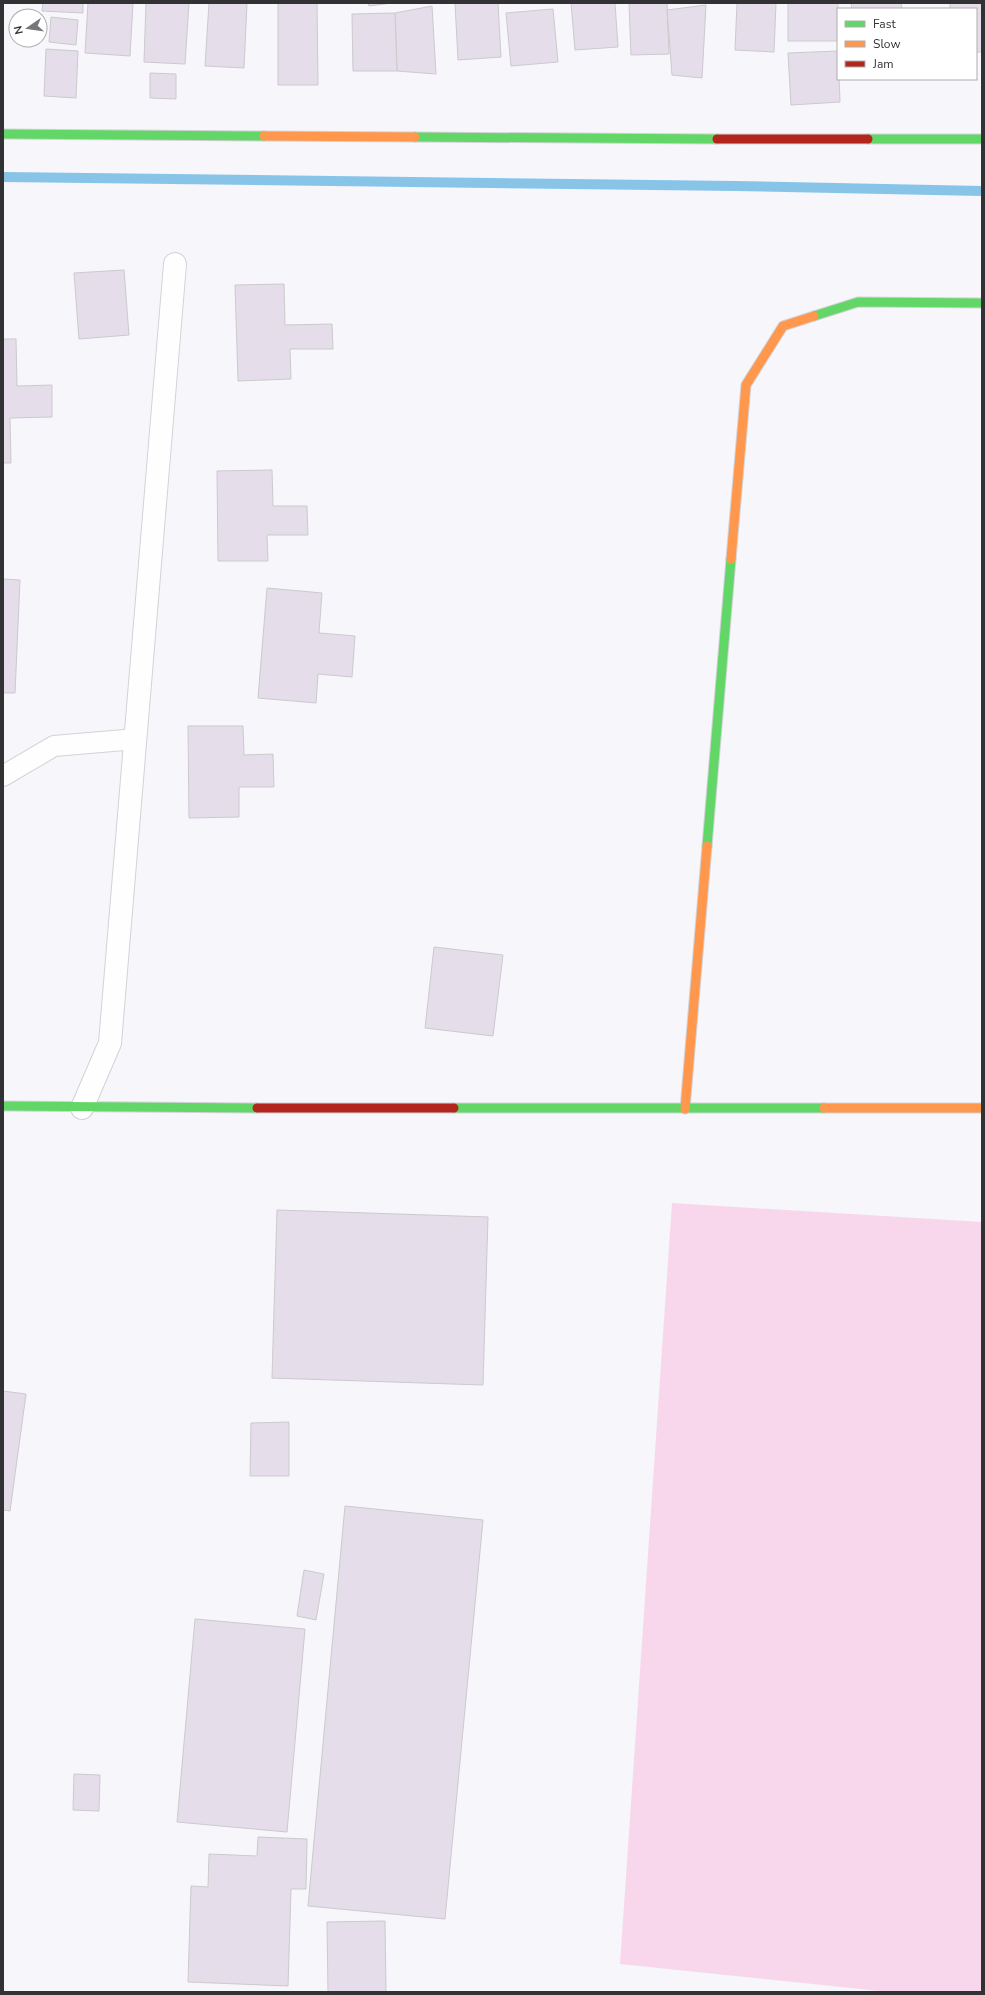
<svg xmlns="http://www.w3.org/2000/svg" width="985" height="1995" font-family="'Nunito Sans',sans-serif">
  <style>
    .green { fill: #f8d7ec }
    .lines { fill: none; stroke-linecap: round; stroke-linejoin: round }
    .stream { stroke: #87c4e8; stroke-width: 10 }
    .building { fill: #e5deea; stroke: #cbcacd }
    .lane-casing { stroke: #d3d3d7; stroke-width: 22 }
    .street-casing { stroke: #d3d3d7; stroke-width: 24 }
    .fast-casing { stroke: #d3d3d7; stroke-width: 11 }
    .slow-casing { stroke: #d3d3d7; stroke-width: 11 }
    .jam-casing { stroke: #d3d3d7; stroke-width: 11 }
    .lane { stroke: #fefefe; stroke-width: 20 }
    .street { stroke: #fefefe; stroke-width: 22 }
    .fast { stroke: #63d668; stroke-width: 9 }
    .slow { stroke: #ff974d; stroke-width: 9 }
    .jam { stroke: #b3261e; stroke-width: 9 }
  </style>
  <rect width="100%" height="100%" fill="#f6f6fb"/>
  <!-- green -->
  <polygon class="green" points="672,1203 982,1222 982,1992 889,1992 620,1964"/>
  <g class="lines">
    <!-- stream -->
    <polyline class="stream" points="3,177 736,186 982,191"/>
  </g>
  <!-- building -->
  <g class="building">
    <polygon points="43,3 83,3 83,13 42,11"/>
    <polygon points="88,3 133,3 130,56 85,53"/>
    <polygon points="146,3 189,3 185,64 144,62"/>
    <polygon points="209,3 247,3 244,68 205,66"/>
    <polygon points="278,3 317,3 318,85 278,85"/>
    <polygon points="368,3 392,3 369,6"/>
    <polygon points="455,3 498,3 501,57 458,60"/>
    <polygon points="571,3 615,3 618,47 575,50"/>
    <polygon points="629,3 667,3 669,54 631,55"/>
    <polygon points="737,3 776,3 774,52 735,50"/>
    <rect x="788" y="3" width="50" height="38"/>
    <polygon points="851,3 901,3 902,9 852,9"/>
    <polygon points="950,3 982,3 982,52 976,52 976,9 950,9"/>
    <polygon points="706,5 702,78 672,75 667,10"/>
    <polygon points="432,6 436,74 397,71 395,13"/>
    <polygon points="553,9 558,62 511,66 506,13"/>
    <polygon points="395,13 397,71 353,71 352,14"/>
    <polygon points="51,17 78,20 76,45 49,42"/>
    <polygon points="46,49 78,51 76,98 44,96"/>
    <polygon points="838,51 840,102 791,105 788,53"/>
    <polygon points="150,73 176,74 176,99 150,98"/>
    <polygon points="124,270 129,335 79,339 74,273"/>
    <polygon points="284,284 285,325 332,324 333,349 290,349 291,379 238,381 235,285"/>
    <polygon points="3,339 16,339 17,386 52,385 52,417 10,418 11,463 3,463"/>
    <polygon points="272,470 273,506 307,506 308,535 267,535 268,561 218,561 217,471"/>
    <polygon points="3,579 20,580 15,693 3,693"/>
    <polygon points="267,588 322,593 319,633 355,636 352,677 318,674 316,703 258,698"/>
    <polygon points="188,726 243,726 244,755 273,754 274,787 239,787 239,817 189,818"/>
    <polygon points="434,947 503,955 493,1036 425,1028"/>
    <polygon points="277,1210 488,1217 483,1385 272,1378"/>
    <polygon points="3,1391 26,1394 10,1511 3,1510"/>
    <polygon points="289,1422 289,1476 250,1476 251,1423"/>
    <polygon points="345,1506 483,1520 445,1919 308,1906"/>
    <polygon points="304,1570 324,1574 316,1620 297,1616"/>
    <polygon points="195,1619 305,1629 287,1832 177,1822"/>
    <polygon points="74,1774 100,1775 99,1811 73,1810"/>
    <polygon points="258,1837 307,1839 306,1889 291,1889 288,1986 188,1982 191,1886 208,1887 209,1854 257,1856"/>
    <polygon points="385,1921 386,1992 328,1992 327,1922"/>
  </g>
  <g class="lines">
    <!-- lane casing -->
    <g class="lane-casing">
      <polyline id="lane" points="3,776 54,746 136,739"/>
    </g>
    <!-- street casing -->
    <g class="street-casing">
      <polyline id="street" points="82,1108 110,1043 175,264"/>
    </g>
    <!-- fast casing -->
    <g class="fast-casing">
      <g id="fast">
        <polyline points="3,134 264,136"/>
        <polyline points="415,137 717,139"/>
        <polyline points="868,139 982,139"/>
        <polyline points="814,316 858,302 982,303"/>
        <polyline points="707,846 731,559"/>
        <polyline points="3,1106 257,1108"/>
        <polyline points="454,1108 824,1108"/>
      </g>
    </g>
    <!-- slow casing -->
    <g class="slow-casing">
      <g id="slow">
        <polyline points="264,136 415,137"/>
        <polyline points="731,559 746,385 783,326 814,316"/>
        <polyline points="824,1108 982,1108"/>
        <polyline points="685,1109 707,846"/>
      </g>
    </g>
    <!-- jam casing -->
    <g class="jam-casing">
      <g id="jam">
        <polyline points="717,139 868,139"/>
        <polyline points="257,1108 454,1108"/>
      </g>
    </g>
    <!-- lane -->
    <use href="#lane" class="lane"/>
    <!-- street -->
    <use href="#street" class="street"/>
    <!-- fast -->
    <use href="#fast" class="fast"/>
    <!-- slow -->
    <use href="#slow" class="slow"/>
    <!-- jam -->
    <use href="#jam" class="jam"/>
  </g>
  <!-- border -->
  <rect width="985" height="1995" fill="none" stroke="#323235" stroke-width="8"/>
  <!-- legend -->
  <rect x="837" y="8" width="140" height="72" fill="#ffffff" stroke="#adadae"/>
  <rect x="845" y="21" width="20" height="6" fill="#63d668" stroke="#adadae"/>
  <text x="873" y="28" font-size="12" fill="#323235">Fast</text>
  <rect x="845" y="41" width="20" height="6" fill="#ff974d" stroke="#adadae"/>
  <text x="873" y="48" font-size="12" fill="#323235">Slow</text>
  <rect x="845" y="61" width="20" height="6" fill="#b3261e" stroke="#adadae"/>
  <text x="873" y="68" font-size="12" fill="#323235">Jam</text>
  <!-- north arrow -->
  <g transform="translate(28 28) rotate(257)"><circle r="19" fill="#ffffff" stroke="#adadae"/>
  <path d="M0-3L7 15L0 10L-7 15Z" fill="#77777a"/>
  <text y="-6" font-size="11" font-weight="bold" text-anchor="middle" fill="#323235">N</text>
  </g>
</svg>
